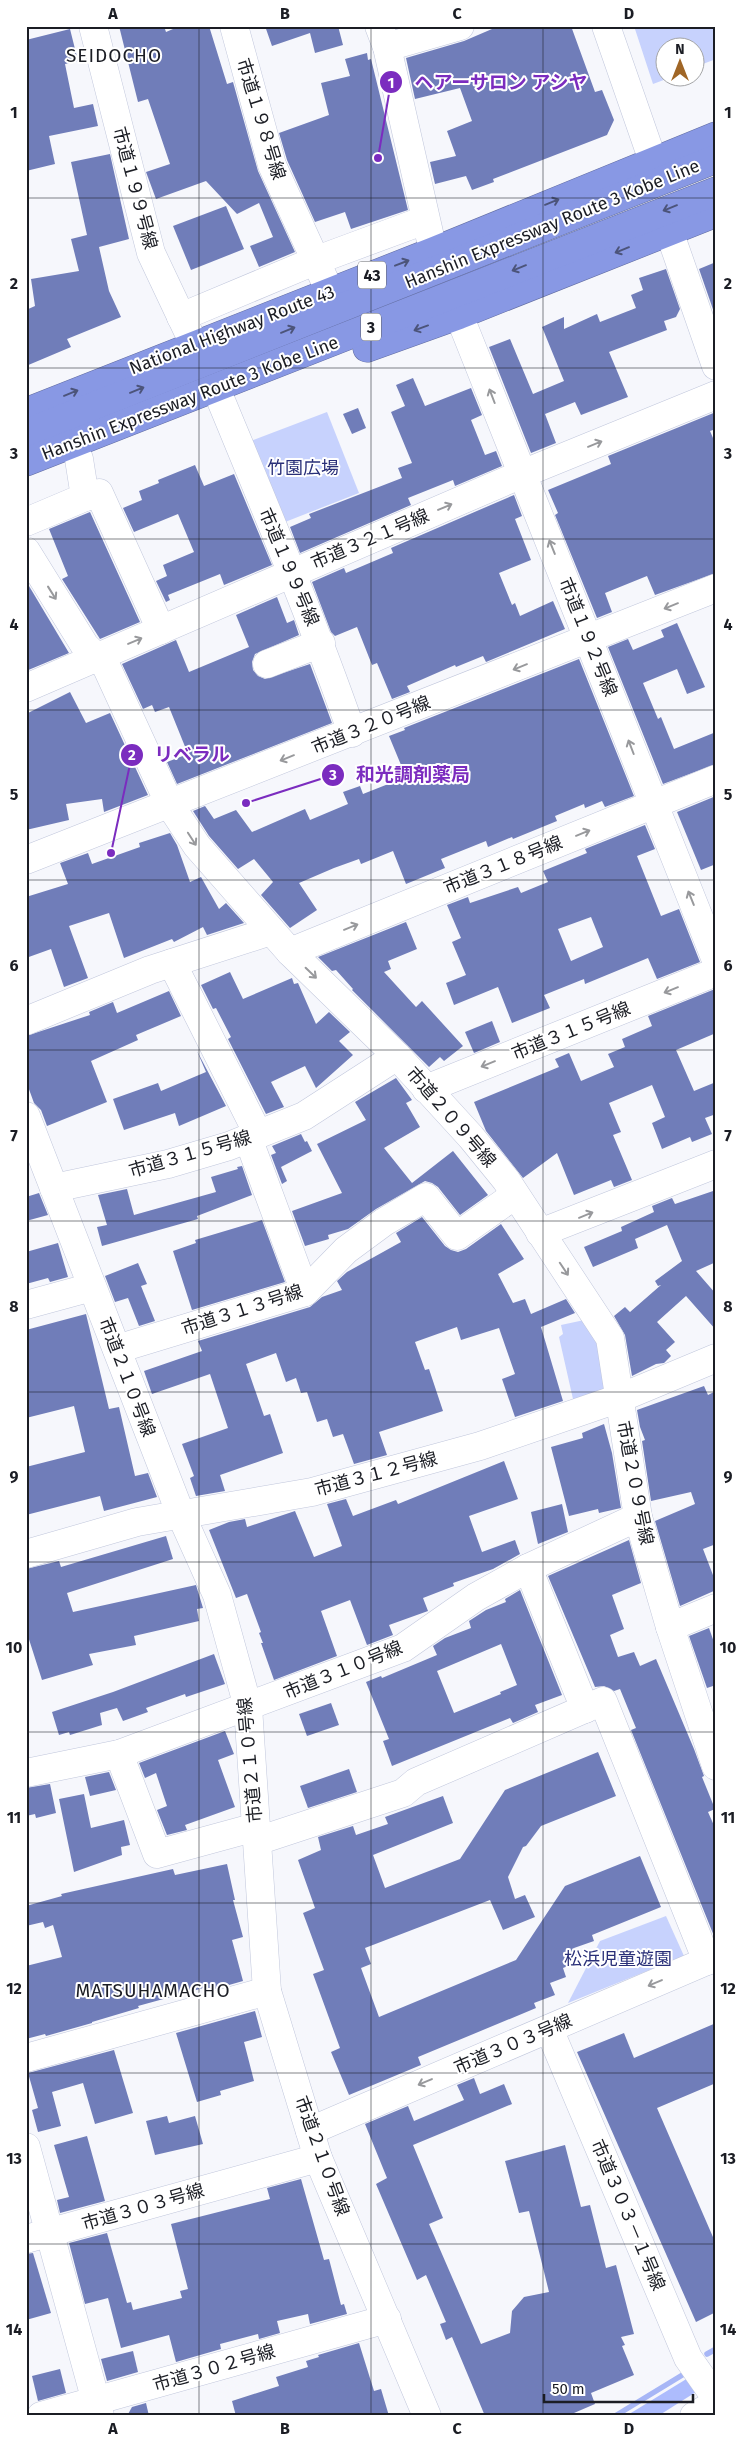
<svg xmlns="http://www.w3.org/2000/svg" width="742" height="2442" font-family="'Fira Sans','Noto Sans JP',sans-serif">
  <style>
    .green { fill: #c7d2fd }
    .forest { fill: #adbcfd }
    .lines { fill: none; stroke-linecap: round; stroke-linejoin: round }
    .stream { stroke: #a7b6f6; stroke-width: 5.5 }
    .building { fill: #707db9; fill-rule: evenodd }
    .minor-casing { stroke: #c1c7dc; stroke-width: 29 }
    .highway-casing { stroke: #626da1; stroke-width: 29 }
    .minor { stroke: #fff; stroke-width: 28 }
    .highway { stroke: #8898e4; stroke-width: 28 }
    .oneway { stroke: #4c547a }
    .oneway2 { stroke: #98999c }
    .grid { fill: none; stroke: #1b1d24; stroke-width: 1; stroke-opacity: 0.55 }
    .labels { text-anchor: middle; stroke-width: 4; stroke-linejoin: round; paint-order: stroke }
    .shield { fill: #fff; stroke: #5f6166; stroke-width: 1 }
    .shield-label { font-size: 16px; font-weight: bold; fill: #1b1d24 }
    .street-label { font-size: 18px; fill: #1b1d24; stroke: #fff }
    .park-label { font-size: 18px; fill: #292f78; stroke: #fff }
    .neighbourhood-label { font-size: 19px; letter-spacing: 1px; fill: #1b1d24; stroke: #fff }
    .leader { fill: none; stroke: #7b2cbf; stroke-width: 2 }
    .callout-dot { fill: #7b2cbf; stroke: #fff; stroke-width: 2 }
    .mark-label { font-size: 15px; text-anchor: middle; font-weight: bold; fill: #fff }
    .callout-label { font-size: 19px; text-anchor: middle; font-weight: bold; fill: #7b2cbf; stroke: #fff; stroke-width: 4; stroke-linejoin: round; paint-order: stroke }
    .neatline { fill: none; stroke: #1b1d24; stroke-width: 2 }
    .grid-label { font-size: 16px; text-anchor: middle; font-weight: bold; fill: #1b1d24 }
  </style>
  <rect width="100%" height="100%" fill="#f6f7fc"/>
  <!-- green -->
  <g class="green">
    <polygon points="634,26 716,26 716,59 695,67 694,48 664,48 664,78 669,78 653,84"/>
    <polygon points="327,412 359,493 280,524 248,442"/>
    <polygon points="589,1319 614,1388 575,1408 559,1337 563,1334 561,1325"/>
    <polygon points="666,1916 684,1956 568,2003 600,1941"/>
  </g>
  <!-- forest -->
  <polygon class="forest" points="688,2378 696,2392 658,2416 626,2416"/>
  <g class="lines">
    <!-- stream -->
    <g class="stream">
      <polyline points="707,2354 716,2349"/>
      <polyline points="615,2416 684,2374"/>
    </g>
  </g>
  <!-- building -->
  <g class="building">
    <polygon points="119,26 164,26 166,32 180,26 209,26 227,84 233,82 258,171 295,252 259,267 250,246 273,237 259,203 237,214 206,181 156,199 146,172 170,164 148,99 138,102"/>
    <polygon points="265,26 323,26 323,28 338,26 343,45 315,53 310,33 272,46"/>
    <polygon points="499,26 571,26 595,92 602,90 614,120 607,135 493,179 494,182 472,190 466,176 435,184 430,162 456,156 447,131 472,121 460,88 415,99 406,58 464,41"/>
    <polygon points="70,29 78,61 65,64 74,108 93,104 98,126 49,136 55,164 26,171 26,40"/>
    <polygon points="367,53 368,60 371,59 408,210 351,229 345,212 315,222 287,160 279,133 329,115 321,83 350,76 345,59"/>
    <polygon points="110,154 129,239 99,247 109,291 121,317 67,339 71,347 26,366 26,310 35,306 31,279 79,271 71,239 87,235 71,162"/>
    <polygon points="226,206 244,249 191,270 173,226"/>
    <polygon points="716,262 716,318 699,269"/>
    <polygon points="666,269 680,309 676,317 664,321 667,330 609,352 628,397 581,415 575,402 545,414 556,443 531,453 489,347 510,339 533,394 564,381 542,327 564,317 564,329 597,314 600,322 636,308 631,295 643,290 639,278"/>
    <polygon points="413,378 425,406 471,388 482,415 471,420 485,455 496,451 502,466 455,486 453,480 408,498 411,505 300,553 290,527 311,518 309,514 402,478 398,468 412,463 391,412 405,406 396,385"/>
    <polygon points="358,408 366,428 352,434 343,414"/>
    <polygon points="716,412 716,429 710,431 716,445 716,573 655,595 647,576 605,593 612,612 597,618 555,515 558,513 548,490 611,464 608,456"/>
    <polygon points="195,465 204,486 234,474 272,565 224,585 220,574 168,595 170,600 166,602 156,581 167,576 163,565 194,552 178,514 134,532 123,508 142,500 139,491 159,483 158,480"/>
    <polygon points="514,495 522,516 515,519 531,560 499,573 512,605 515,603 520,616 553,601 565,629 486,662 483,656 456,667 455,665 407,686 410,692 392,699 377,663 372,665 357,627 335,636 331,632 312,582 344,568 346,573 393,553 391,548"/>
    <polygon points="90,512 140,622 100,639 62,579 68,576 49,529"/>
    <polygon points="26,581 69,653 26,671"/>
    <polygon points="277,597 287,623 294,620 299,635 255,654 252,662 253,670 258,676 265,679 310,664 332,723 177,784 167,762 188,754 169,707 155,712 152,705 143,709 122,664 176,640 189,672 249,647 236,615"/>
    <polygon points="677,623 705,687 687,694 677,669 643,683 658,719 661,717 674,749 716,732 716,764 663,784 608,647 628,639 633,650 664,637 661,630"/>
    <polygon points="579,659 634,796 605,807 602,801 585,808 584,804 555,816 557,821 513,839 512,837 488,847 486,841 441,859 445,868 406,884 393,851 361,864 359,859 334,868 299,883 317,910 290,928 261,895 273,882 254,859 238,869 209,836 193,811 205,806 214,819 236,810 252,832 305,809 310,820 348,804 343,792 360,786 363,794 406,777 389,736 405,730 404,728"/>
    <polygon points="70,692 86,723 110,713 148,795 104,812 102,799 66,804 69,820 26,830 26,714"/>
    <polygon points="716,796 716,864 701,870 677,812"/>
    <path d="M645,825L655,849L637,856L661,916L679,909L700,962L657,979L648,958L585,984L584,979L544,995L550,1008L512,1023L498,987L454,1005L446,983L466,975L452,942L461,938L447,905L468,897L470,903L518,887L521,893L548,882L543,871L587,853L585,849ZM591,917L603,947L571,961L558,929Z"/>
    <polygon points="170,833 177,845 190,882 201,877 219,909 226,903 244,923 207,935 203,927 174,942 172,939 124,958 109,913 69,926 88,978 64,987 51,949 26,958 26,897 68,884 60,863 88,853 92,864 140,847 139,843"/>
    <polygon points="406,922 417,949 388,961 391,969 384,972 416,1007 422,1001 463,1046 444,1061 440,1057 429,1067 352,990 353,989 336,970 332,971 318,957"/>
    <polygon points="230,972 243,999 292,978 294,984 298,983 316,1024 329,1012 350,1032 339,1041 353,1055 316,1088 305,1066 271,1082 284,1107 266,1114 228,1039 231,1037 216,1008 213,1009 201,985"/>
    <polygon points="715,989 716,1033 676,1050 694,1091 716,1082 716,1114 705,1118 712,1134 692,1142 690,1137 662,1149 652,1123 665,1117 652,1085 609,1103 621,1132 613,1135 632,1180 614,1187 611,1180 574,1195 557,1153 523,1178 486,1131 474,1102 559,1067 555,1059 569,1053 581,1081 614,1067 608,1054 625,1047 622,1039 652,1026 648,1016"/>
    <polygon points="169,991 181,1016 136,1035 138,1040 91,1061 107,1102 47,1126 41,1110 34,1103 26,1081 26,1036 90,1015 89,1012 113,1002 117,1013"/>
    <polygon points="492,1021 500,1042 474,1053 465,1032"/>
    <polygon points="197,1051 226,1106 179,1126 175,1113 124,1130 113,1099 158,1083 161,1091 206,1072"/>
    <polygon points="396,1078 412,1100 406,1103 420,1127 384,1148 412,1183 453,1151 488,1195 460,1215 438,1187 432,1183 425,1181 376,1209 348,1229 328,1235 329,1239 305,1246 292,1211 342,1193 317,1144 366,1120 355,1102"/>
    <polygon points="301,1134 305,1142 307,1141 312,1151 281,1167 287,1181 282,1184 271,1155 276,1153 272,1146"/>
    <polygon points="242,1166 252,1195 197,1216 198,1219 102,1246 97,1227 107,1225 98,1195 127,1189 134,1215 216,1192 211,1177 238,1169 237,1167"/>
    <polygon points="716,1190 716,1262 696,1271 716,1294 716,1330 686,1296 657,1322 675,1342 666,1350 671,1356 664,1363 656,1364 632,1376 625,1335 614,1316 625,1307 630,1312 661,1285 658,1286 655,1281 682,1261 667,1225 635,1239 638,1248 593,1267 584,1247 622,1231 621,1227 654,1212 652,1206 672,1198 675,1204"/>
    <polygon points="39,1193 48,1215 26,1221 26,1197"/>
    <polygon points="422,1217 445,1246 451,1250 458,1252 466,1249 501,1224 524,1259 498,1274 513,1303 525,1299 531,1314 566,1299 575,1313 541,1327 563,1401 515,1417 502,1379 515,1374 499,1328 461,1340 457,1327 415,1342 425,1370 429,1369 443,1411 379,1432 387,1455 354,1464 343,1434 333,1437 327,1419 317,1422 307,1392 301,1393 296,1378 286,1382 276,1353 246,1364 264,1416 270,1414 283,1453 220,1475 225,1491 196,1496 190,1478 194,1476 182,1444 228,1428 210,1374 152,1394 144,1371 202,1351 198,1341 310,1307 322,1297 342,1290 337,1281 347,1272 401,1242 396,1233"/>
    <polygon points="262,1220 285,1282 192,1310 173,1251 196,1243 195,1240"/>
    <polygon points="58,1243 68,1277 50,1282 48,1278 26,1284 26,1252"/>
    <polygon points="138,1263 147,1284 141,1286 155,1321 139,1326 128,1298 115,1302 105,1276"/>
    <polygon points="86,1314 109,1409 119,1407 135,1476 148,1473 157,1497 104,1511 100,1496 26,1515 26,1467 85,1452 74,1406 26,1418 26,1330"/>
    <polygon points="704,1386 708,1395 716,1391 716,1544 703,1549 716,1583 716,1590 680,1606 655,1521 695,1504 691,1492 651,1501 642,1441 645,1440 640,1427 637,1410"/>
    <polygon points="604,1424 612,1453 621,1508 599,1513 598,1509 569,1516 551,1447 583,1438 582,1433"/>
    <polygon points="504,1461 518,1499 469,1516 482,1552 515,1540 520,1554 493,1569 453,1583 454,1586 423,1598 428,1611 389,1625 393,1635 367,1645 350,1600 321,1611 337,1656 274,1680 261,1643 263,1643 259,1633 261,1632 247,1594 236,1598 209,1530 229,1522 245,1519 247,1527 295,1511 314,1557 342,1546 327,1504 346,1499 353,1516 396,1500 398,1504"/>
    <polygon points="562,1504 568,1532 538,1544 531,1512"/>
    <polygon points="166,1536 173,1559 67,1593 73,1612 196,1585 203,1608 197,1609 199,1621 134,1636 136,1645 89,1654 93,1665 42,1680 26,1630 26,1569 59,1561 61,1567"/>
    <polygon points="629,1540 641,1583 612,1595 624,1629 610,1635 618,1657 634,1652 640,1666 656,1659 694,1749 704,1776 702,1777 715,1809 708,1812 716,1830 716,1941 631,1730 636,1728 620,1689 614,1691 604,1686 595,1687 548,1576"/>
    <path d="M520,1590L562,1695L535,1705L538,1712L513,1723L510,1718L392,1766L383,1741L389,1739L366,1682L381,1676L382,1678L437,1655L433,1646L445,1638L471,1628L469,1621L486,1610L506,1602L505,1599ZM501,1644L517,1685L500,1692L501,1694L454,1713L437,1671Z"/>
    <polygon points="709,1628 716,1648 716,1685 707,1688 689,1636"/>
    <polygon points="214,1654 225,1684 186,1697 185,1694 146,1708 148,1712 123,1721 117,1708 100,1713 102,1725 70,1735 69,1732 59,1735 52,1712 113,1692"/>
    <polygon points="331,1703 339,1725 307,1736 299,1714"/>
    <polygon points="225,1731 234,1754 218,1760 235,1807 185,1825 187,1830 167,1835 157,1810 167,1806 156,1773 145,1778 139,1763"/>
    <polygon points="598,1752 616,1796 541,1826 526,1846 523,1847 508,1877 515,1899 525,1895 535,1917 503,1930 490,1900 365,1948 371,1964 361,1968 379,2017 516,1960 565,1886 640,1856 661,1907 592,1935 594,1941 574,1948 580,1961 563,1968 566,1977 550,1983 555,1995 534,2003 536,2008 418,2057 421,2065 349,2095 331,2052 340,2048 313,1974 324,1970 303,1913 315,1908 298,1860 321,1850 318,1837 353,1826 356,1835 388,1824 385,1817 443,1796 453,1823 373,1855 385,1888 460,1859 505,1790"/>
    <polygon points="349,1769 357,1792 308,1808 300,1786"/>
    <polygon points="109,1772 116,1790 90,1796 85,1777"/>
    <polygon points="50,1784 56,1813 36,1818 35,1814 26,1816 26,1788"/>
    <polygon points="84,1794 91,1828 124,1820 130,1845 121,1847 122,1855 74,1872 59,1799"/>
    <polygon points="227,1864 235,1900 233,1900 243,1937 232,1940 243,1981 208,1991 207,1987 138,2006 139,2008 92,2022 92,2023 46,2036 45,2034 26,2039 26,1966 62,1957 53,1925 45,1928 43,1922 26,1926 26,1906 62,1896 61,1894 173,1869 175,1875"/>
    <polygon points="255,2011 262,2037 244,2042 254,2081 220,2091 221,2095 197,2102 176,2033"/>
    <polygon points="716,2023 716,2083 657,2108 716,2244 716,2312 696,2322 577,2052 624,2033 634,2058"/>
    <polygon points="114,2050 133,2113 95,2124 83,2083 52,2092 61,2126 38,2132 32,2110 38,2108 28,2073"/>
    <polygon points="474,2078 480,2094 504,2084 512,2104 413,2145 443,2218 429,2224 481,2344 510,2333 512,2311 524,2297 549,2292 529,2211 519,2213 505,2161 565,2145 581,2207 590,2205 606,2268 616,2265 634,2334 621,2337 625,2345 622,2346 634,2375 591,2393 595,2404 567,2416 485,2416 452,2337 446,2340 440,2324 446,2322 426,2275 417,2280 376,2184 387,2178 365,2124 408,2106 414,2121 464,2100 457,2085"/>
    <polygon points="167,2116 169,2123 195,2116 203,2144 155,2155 146,2121"/>
    <polygon points="87,2136 105,2201 60,2213 57,2200 69,2197 54,2145"/>
    <polygon points="301,2179 324,2260 329,2259 341,2305 344,2304 347,2314 310,2324 308,2314 277,2321 280,2333 259,2339 258,2334 220,2344 221,2349 176,2362 169,2335 121,2348 108,2298 85,2304 69,2243 107,2233 127,2303 131,2302 133,2310 182,2298 180,2291 188,2289 171,2224 270,2199 267,2188"/>
    <polygon points="33,2253 51,2313 26,2320 26,2254"/>
    <polygon points="359,2343 374,2391 381,2389 389,2416 236,2416 232,2401 279,2386 276,2377 308,2367 306,2361 319,2357 318,2355"/>
    <polygon points="133,2351 138,2372 107,2381 101,2359"/>
    <polygon points="60,2369 66,2393 38,2401 32,2376"/>
    <polygon points="146,2403 149,2416 127,2416 132,2407"/>
  </g>
  <g class="lines">
    <!-- minor casing -->
    <g class="minor-casing">
      <g id="minor">
        <polyline points="93,26 151,253 194,344"/>
        <polyline points="234,26 272,165 330,292"/>
        <polyline points="379,26 387,47 430,237"/>
        <polyline points="606,26 653,161"/>
        <polyline points="387,47 460,26"/>
        <polyline points="669,231 716,366"/>
        <polyline points="459,315 716,960"/>
        <polyline points="181,317 317,260 425,220"/>
        <path d="M222,403C267,512 313,621 352,733"/>
        <polyline points="85,497 99,493 161,630"/>
        <polyline points="26,522 85,497 79,459"/>
        <polyline points="26,551 85,646 106,666 170,805 197,846 290,952 397,1056 471,1137 506,1180 610,1338 638,1517 670,1627 716,1766"/>
        <polyline points="267,664 321,643"/>
        <polyline points="26,688 522,474 716,395"/>
        <polyline points="26,860 716,588"/>
        <polyline points="290,952 716,779"/>
        <polyline points="172,963 258,1134"/>
        <polyline points="26,1021 150,970 271,931"/>
        <polyline points="426,1089 716,972"/>
        <polyline points="26,1116 181,1515 217,1595 248,1707 267,1991 318,2158 427,2416"/>
        <polyline points="248,1138 305,1292"/>
        <polyline points="54,1188 168,1164 229,1146 304,1116 397,1056"/>
        <polyline points="540,1233 716,1164"/>
        <polyline points="26,1305 92,1287"/>
        <polyline points="117,1349 305,1292 346,1250 384,1222 426,1197 457,1236 515,1195"/>
        <polyline points="26,1554 137,1522 312,1492 480,1446 620,1398 716,1358"/>
        <polyline points="528,1568 585,1709"/>
        <polyline points="670,1627 716,1608"/>
        <polyline points="119,1754 157,1854 256,1827"/>
        <polyline points="26,1773 119,1754 403,1648 476,1597 528,1568 638,1517"/>
        <polyline points="257,1841 403,1793 416,1782 603,1701 707,1961"/>
        <polyline points="549,2029 688,2358 716,2398"/>
        <polyline points="26,2058 267,1991"/>
        <polyline points="310,2131 716,1957"/>
        <polyline points="26,2147 100,2416"/>
        <polyline points="26,2239 318,2158"/>
        <polyline points="41,2416 387,2319"/>
        <polyline points="694,2416 716,2403"/>
      </g>
    </g>
    <!-- highway casing -->
    <g class="highway-casing">
      <g id="highway">
        <polyline points="367,348 459,315 716,213"/>
        <polyline points="26,412 434,251 716,136"/>
        <polyline points="26,433 716,159"/>
        <polyline points="26,462 716,191"/>
      </g>
    </g>
    <!-- minor -->
    <use href="#minor" class="minor"/>
    <!-- highway -->
    <use href="#highway" class="highway"/>
  </g>
  <!-- one-way arrows -->
  <defs><path id="oneway-shaft" d="M-6 0H5M1.5-3L5.5 0L1.5 3" fill="none" stroke-width="1.6" stroke-linecap="round" stroke-linejoin="round" transform="scale(1.25)"/></defs>
  <g class="oneway">
    <use href="#oneway-shaft" transform="translate(552 202) rotate(-22)"/>
    <use href="#oneway-shaft" transform="translate(670 208) rotate(158)"/>
    <use href="#oneway-shaft" transform="translate(622 250) rotate(158)"/>
    <use href="#oneway-shaft" transform="translate(402 263) rotate(-21)"/>
    <use href="#oneway-shaft" transform="translate(519 268) rotate(158)"/>
    <use href="#oneway-shaft" transform="translate(421 328) rotate(160)"/>
    <use href="#oneway-shaft" transform="translate(288 330) rotate(-22)"/>
    <use href="#oneway-shaft" transform="translate(137 390) rotate(-22)"/>
    <use href="#oneway-shaft" transform="translate(71 393) rotate(-22)"/>
  </g>
  <g class="oneway2">
    <use href="#oneway-shaft" transform="translate(492 396) rotate(-111)"/>
    <use href="#oneway-shaft" transform="translate(595 444) rotate(-22)"/>
    <use href="#oneway-shaft" transform="translate(445 507) rotate(-23)"/>
    <use href="#oneway-shaft" transform="translate(552 547) rotate(-112)"/>
    <use href="#oneway-shaft" transform="translate(52 593) rotate(58)"/>
    <use href="#oneway-shaft" transform="translate(671 606) rotate(158)"/>
    <use href="#oneway-shaft" transform="translate(135 641) rotate(-23)"/>
    <use href="#oneway-shaft" transform="translate(520 667) rotate(158)"/>
    <use href="#oneway-shaft" transform="translate(631 747) rotate(-111)"/>
    <use href="#oneway-shaft" transform="translate(287 758) rotate(158)"/>
    <use href="#oneway-shaft" transform="translate(583 833) rotate(-22)"/>
    <use href="#oneway-shaft" transform="translate(192 839) rotate(57)"/>
    <use href="#oneway-shaft" transform="translate(691 898) rotate(-112)"/>
    <use href="#oneway-shaft" transform="translate(351 927) rotate(-22)"/>
    <use href="#oneway-shaft" transform="translate(311 973) rotate(44)"/>
    <use href="#oneway-shaft" transform="translate(671 990) rotate(158)"/>
    <use href="#oneway-shaft" transform="translate(488 1064) rotate(158)"/>
    <use href="#oneway-shaft" transform="translate(586 1215) rotate(-22)"/>
    <use href="#oneway-shaft" transform="translate(564 1269) rotate(56)"/>
    <use href="#oneway-shaft" transform="translate(655 1983) rotate(157)"/>
    <use href="#oneway-shaft" transform="translate(425 2082) rotate(157)"/>
  </g>
  <!-- grid -->
  <path class="grid" d="M199,26V2416M371,26V2416M543,26V2416M26,198H716M26,368H716M26,539H716M26,710H716M26,880H716M26,1050H716M26,1221H716M26,1392H716M26,1562H716M26,1732H716M26,1903H716M26,2073H716M26,2244H716"/>
  <g class="labels">
    <!-- shield labels -->
    <g class="shield">
      <rect x="358" y="261.5" width="28" height="27" rx="4"/>
      <rect x="361" y="313.5" width="20" height="27" rx="4"/>
    </g>
    <g class="shield-label">
      <text x="372" y="281">43</text>
      <text x="371" y="333">3</text>
    </g>
    <!-- street labels -->
    <g class="street-label">
      <text transform="translate(261 119) rotate(73)" y="6">市道１９８号線</text>
      <text transform="translate(135 188) rotate(75)" y="6">市道１９９号線</text>
      <text transform="translate(552 224) rotate(-22)" y="6">Hanshin Expressway Route 3 Kobe Line</text>
      <text transform="translate(232 330) rotate(-21)" y="6">National Highway Route 43</text>
      <text transform="translate(190 398) rotate(-21)" y="6">Hanshin Expressway Route 3 Kobe Line</text>
      <text transform="translate(370 539) rotate(-23)" y="6">市道３２１号線</text>
      <text transform="translate(289 567) rotate(67)" y="6">市道１９９号線</text>
      <text transform="translate(588 637) rotate(68)" y="6">市道１９２号線</text>
      <text transform="translate(371 725) rotate(-22)" y="6">市道３２０号線</text>
      <text transform="translate(503 865) rotate(-22)" y="6">市道３１８号線</text>
      <text transform="translate(571 1031) rotate(-22)" y="6">市道３１５号線</text>
      <text transform="translate(451 1117) rotate(49)" y="6">市道２０９号線</text>
      <text transform="translate(190 1154) rotate(-16)" y="6">市道３１５号線</text>
      <text transform="translate(242 1310) rotate(-18)" y="6">市道３１３号線</text>
      <text transform="translate(127 1377) rotate(69)" y="6">市道２１０号線</text>
      <text transform="translate(376 1474) rotate(-15)" y="6">市道３１２号線</text>
      <text transform="translate(635 1483) rotate(79)" y="6">市道２０９号線</text>
      <text transform="translate(343 1670) rotate(-22)" y="6">市道３１０号線</text>
      <text transform="translate(250 1760) rotate(-95)" y="6">市道２１０号線</text>
      <text transform="translate(513 2044) rotate(-23)" y="6">市道３０３号線</text>
      <text transform="translate(322 2156) rotate(70)" y="6">市道２１０号線</text>
      <text transform="translate(143 2207) rotate(-16)" y="6">市道３０３号線</text>
      <text transform="translate(628 2215) rotate(67)" y="6">市道３０３－１号線</text>
      <text transform="translate(214 2368) rotate(-16)" y="6">市道３０２号線</text>
    </g>
    <!-- park labels -->
    <g class="park-label">
      <text x="303" y="474">竹園広場</text>
      <text x="618" y="1965">松浜児童遊園</text>
    </g>
    <!-- neighbourhood labels -->
    <g class="neighbourhood-label">
      <text x="114" y="62">SEIDOCHO</text>
      <text x="153" y="1997">MATSUHAMACHO</text>
    </g>
  </g>
  <!-- callouts -->
  <path class="leader" d="M378 158L391 82M111 853L132 755M246 803L333 775"/>
  <g class="callout-dot">
    <circle cx="378" cy="158" r="5"/>
    <circle cx="111" cy="853" r="5"/>
    <circle cx="246" cy="803" r="5"/>
    <circle cx="391" cy="82" r="12"/>
    <circle cx="132" cy="755" r="12"/>
    <circle cx="333" cy="775" r="12"/>
  </g>
  <g class="mark-label">
    <text x="391" y="88">1</text>
    <text x="132" y="760">2</text>
    <text x="333" y="780">3</text>
  </g>
  <g class="callout-label">
    <text x="501" y="89">ヘアーサロン アシヤ</text>
    <text x="192" y="761">リベラル</text>
    <text x="413" y="781">和光調剤薬局</text>
  </g>
  <!-- border -->
  <rect width="742" height="2442" fill="none" stroke="#ffffff" stroke-width="55"/>
  <!-- north arrow -->
  <g transform="translate(680 62)"><circle r="24" fill="#ffffff" stroke="#a4a5a7"/>
  <path d="M0-4L9 19L0 12L-9 19Z" fill="#a06626"/>
  <text y="-8" font-size="14" font-weight="bold" text-anchor="middle" fill="#1b1d24">N</text>
  </g>
  <!-- scale -->
  <path d="M544 2394v8h149v-8" fill="none" stroke="#1b1d24" stroke-width="2.5"/>
  <text x="552" y="2394" font-size="15" fill="#1b1d24" stroke="#ffffff" stroke-width="4" paint-order="stroke">50 m</text>
  <rect x="28" y="28" width="686" height="2386" class="neatline"/>
  <g class="grid-label">
    <text x="113" y="19">A</text>
    <text x="285" y="19">B</text>
    <text x="457" y="19">C</text>
    <text x="629" y="19">D</text>
    <text x="14" y="118">1</text>
    <text x="728" y="118">1</text>
    <text x="14" y="289">2</text>
    <text x="728" y="289">2</text>
    <text x="14" y="459">3</text>
    <text x="728" y="459">3</text>
    <text x="14" y="630">4</text>
    <text x="728" y="630">4</text>
    <text x="14" y="800">5</text>
    <text x="728" y="800">5</text>
    <text x="14" y="971">6</text>
    <text x="728" y="971">6</text>
    <text x="14" y="1141">7</text>
    <text x="728" y="1141">7</text>
    <text x="14" y="1312">8</text>
    <text x="728" y="1312">8</text>
    <text x="14" y="1482">9</text>
    <text x="728" y="1482">9</text>
    <text x="14" y="1653">10</text>
    <text x="728" y="1653">10</text>
    <text x="14" y="1823">11</text>
    <text x="728" y="1823">11</text>
    <text x="14" y="1994">12</text>
    <text x="728" y="1994">12</text>
    <text x="14" y="2164">13</text>
    <text x="728" y="2164">13</text>
    <text x="14" y="2335">14</text>
    <text x="728" y="2335">14</text>
    <text x="113" y="2434">A</text>
    <text x="285" y="2434">B</text>
    <text x="457" y="2434">C</text>
    <text x="629" y="2434">D</text>
  </g>
</svg>
